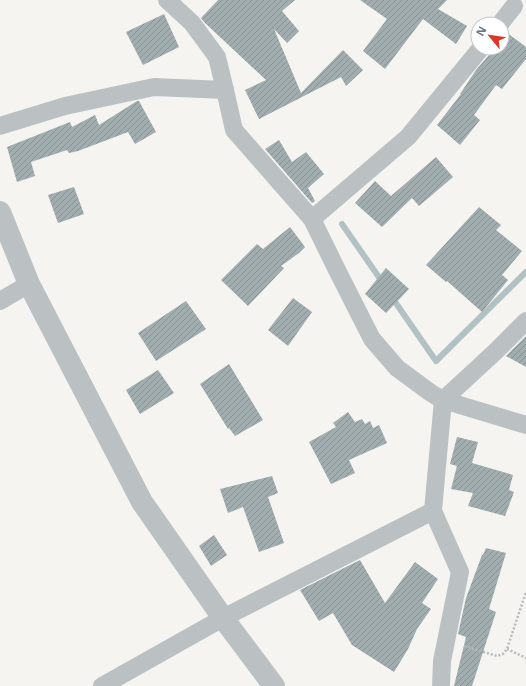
<svg xmlns="http://www.w3.org/2000/svg" width="526" height="686" font-family="'Noto Sans',sans-serif">
  <style>
    .lines { fill: none; stroke-linecap: round; stroke-linejoin: round }
    .stream { stroke: #b2c2c4; stroke-width: 6 }
    .building { fill: url(#building-hatch) }
    .path { stroke: #b6babb; stroke-width: 2.5; stroke-dasharray: 2 2; stroke-linecap: butt }
    .minor { stroke: #bbc1c3; stroke-width: 18 }
    .tertiary { stroke: #bbc1c3; stroke-width: 22 }
  </style>
  <defs>
    <pattern id="building-hatch" width="6" height="6" patternUnits="userSpaceOnUse"><rect width="6" height="6" fill="#a2adb0"/><path d="M-1 1l2-2M0 6l6-6M5 7l2-2" fill="none" stroke="#889295"/></pattern>
  </defs>
  <rect width="100%" height="100%" fill="#f5f4f1"/>
  <g class="lines">
    <!-- stream -->
    <g class="stream">
      <polyline points="342,224 383,283"/>
      <polyline points="391,296 436,361 526,272"/>
    </g>
  </g>
  <!-- building -->
  <g class="building">
    <polygon points="218,0 295,0 282,11 299,31 287,43 274,29 301,93 343,50 363,70 346,86 341,77 259,119 245,90 266,80 205,23 201,18"/>
    <polygon points="360,0 447,0 438,9 467,26 456,44 423,19 385,69 363,51 387,19"/>
    <polygon points="164,14 179,47 143,65 126,32"/>
    <polygon points="506,32 526,47 526,59 502,89 496,85 474,115 480,120 460,145 437,125 461,94 460,94 476,70 489,55 493,48 502,48 502,34"/>
    <polygon points="137,101 139,101 156,132 135,144 128,132 78,151 69,153 67,150 31,162 35,176 17,182 7,147 70,122 72,127 95,115 99,125"/>
    <polygon points="279,140 292,162 306,152 324,174 308,188 315,201 312,203 265,149"/>
    <polygon points="436,157 453,177 419,206 412,198 382,227 355,203 375,181 391,196"/>
    <polygon points="74,187 84,214 58,223 48,195"/>
    <polygon points="479,207 501,225 496,230 522,251 502,275 508,280 482,312 447,281 446,282 426,265"/>
    <polygon points="290,227 305,247 299,253 281,266 284,268 248,306 221,280 257,244 263,249"/>
    <polygon points="386,268 409,289 386,313 365,294"/>
    <polygon points="293,298 312,312 288,346 268,330"/>
    <polygon points="186,301 206,329 156,361 138,333"/>
    <polygon points="526,336 526,367 506,356"/>
    <polygon points="229,364 263,420 235,436 229,428 228,429 200,384"/>
    <polygon points="158,370 174,393 140,414 126,390"/>
    <polygon points="348,412 355,422 362,419 365,424 370,421 373,428 379,425 387,443 349,460 355,473 331,484 309,442 336,427 333,423"/>
    <polygon points="457,437 478,442 472,463 513,475 509,490 514,492 505,516 468,506 473,493 451,489 457,466 450,464"/>
    <polygon points="272,476 278,493 268,497 284,543 259,552 243,507 228,513 220,489"/>
    <polygon points="214,535 227,555 211,566 199,546"/>
    <polygon points="486,548 506,553 489,609 496,612 472,686 454,686 466,637 458,634 466,598 482,555 483,555"/>
    <polygon points="360,560 385,603 415,562 438,579 422,603 431,609 417,629 408,649 394,672 352,645 333,613 319,621 300,590"/>
  </g>
  <g class="lines">
    <!-- path -->
    <g class="path">
      <polyline points="464,646 497,656 503,654 507,649 526,592"/>
      <polyline points="507,649 526,658"/>
    </g>
    <!-- minor -->
    <g class="minor">
      <polyline points="167,0 192,23 217,57 225,90 234,130 312,219 337,270 372,339 397,368 431,393 443,400 526,425"/>
      <polyline points="500,24 514,6"/>
      <polyline points="0,126 65,106 154,87 225,90"/>
      <polyline points="312,219 408,137 481,48"/>
      <polyline points="0,301 29,284"/>
      <polyline points="102,686 223,618 433,511"/>
      <polyline points="441,686 442,661 460,572 433,511 443,400 495,352 526,321"/>
    </g>
    <!-- tertiary -->
    <polyline class="tertiary" points="0,212 29,284 142,502 223,618 274,686"/>
  </g>
  <!-- north arrow -->
  <g transform="translate(490 36) rotate(299)"><circle r="19" fill="#ffffff" stroke="#c1c9cd"/>
  <path d="M0-3L7 15L0 10L-7 15Z" fill="#dd3628"/>
  <text y="-6" font-size="11" font-weight="bold" text-anchor="middle" fill="#647981">N</text>
  </g>
</svg>
